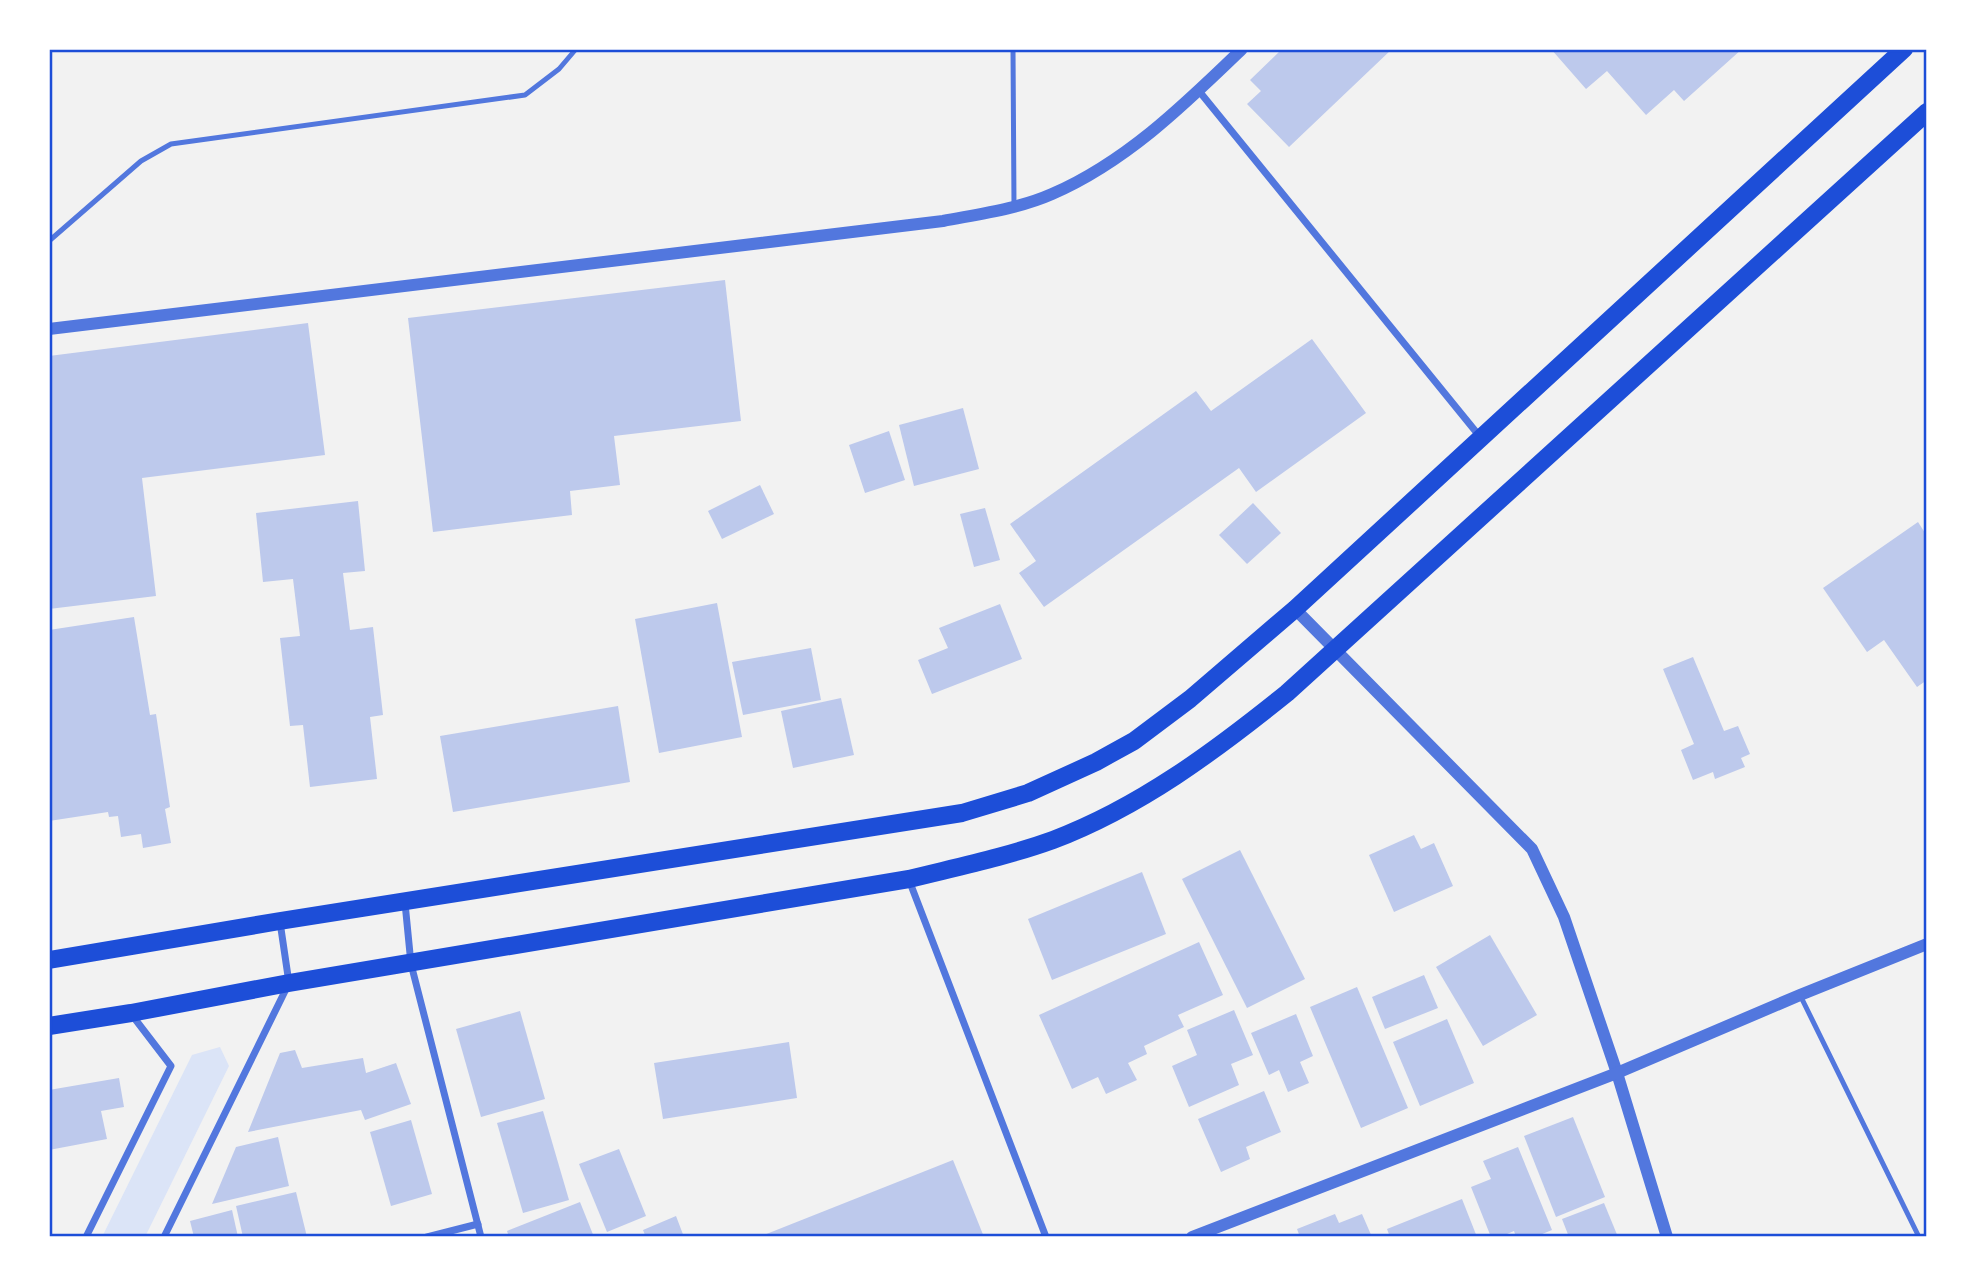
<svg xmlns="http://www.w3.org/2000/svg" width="1976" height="1286" font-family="'Varela Round',sans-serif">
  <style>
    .green { fill: #dbe4f7 }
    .building { fill: #bdc9ec }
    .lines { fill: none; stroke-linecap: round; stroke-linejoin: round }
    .service { stroke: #5277de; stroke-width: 5 }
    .minor { stroke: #5277de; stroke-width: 7 }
    .tertiary { stroke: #5277de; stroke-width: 12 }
    .primary { stroke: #1d4ed8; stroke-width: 18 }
    .neatline { fill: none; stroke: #1d4ed8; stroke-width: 2.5 }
  </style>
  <rect width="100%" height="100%" fill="#f2f2f2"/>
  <!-- green -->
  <polygon class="green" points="220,1047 229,1066 145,1237 102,1237 192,1055"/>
  <!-- building -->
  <g class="building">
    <polygon points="1282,49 1392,49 1289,147 1247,104 1261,91 1250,80"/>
    <polygon points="1551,49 1742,49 1684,101 1674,90 1646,115 1607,71 1586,89"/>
    <polygon points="725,280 741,421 614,436 620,485 570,491 572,515 433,532 408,318"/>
    <polygon points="308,323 325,455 142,478 156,596 49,609 49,356"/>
    <polygon points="1312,339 1366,413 1256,492 1239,468 1044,607 1019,573 1036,561 1010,524 1196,391 1211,411"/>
    <polygon points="963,408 979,469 914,486 899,425"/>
    <polygon points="889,431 905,480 865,493 849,445"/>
    <polygon points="760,485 774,514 722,539 708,511"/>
    <polygon points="358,501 365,571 343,573 350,630 373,627 383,715 370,717 377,779 310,787 303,725 290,726 280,638 300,636 293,579 263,582 256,513"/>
    <polygon points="1253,503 1281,533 1247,564 1219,535"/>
    <polygon points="985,508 1000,560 974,567 960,514"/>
    <polygon points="1918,522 1927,536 1927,680 1917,687 1884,640 1867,652 1823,588"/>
    <polygon points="717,603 742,737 659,753 635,619"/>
    <polygon points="1000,604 1022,659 932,694 918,660 948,648 939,628"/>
    <polygon points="134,617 150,715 156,714 170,807 165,809 171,843 143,848 141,834 121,837 118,816 109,817 108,812 49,821 49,630"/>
    <polygon points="811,648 821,700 743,715 732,662"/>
    <polygon points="1693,657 1724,731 1738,726 1750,754 1741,758 1745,767 1715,779 1713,772 1693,780 1681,750 1694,744 1663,669"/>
    <polygon points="841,698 854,755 793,768 781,711"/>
    <polygon points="618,706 630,782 453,812 440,736"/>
    <polygon points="1414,835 1421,849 1434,843 1453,886 1394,912 1369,855"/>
    <polygon points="1240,850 1305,979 1247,1008 1182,879"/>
    <polygon points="1142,872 1166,934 1052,980 1028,919"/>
    <polygon points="1490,935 1537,1015 1483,1046 1436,967"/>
    <polygon points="1199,942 1223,995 1178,1015 1184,1027 1144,1046 1147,1054 1128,1063 1137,1080 1106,1094 1098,1077 1072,1089 1039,1015"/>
    <polygon points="1424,975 1438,1008 1385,1029 1372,997"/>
    <polygon points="1357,987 1408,1108 1361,1128 1310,1007"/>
    <polygon points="1234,1010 1253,1055 1231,1064 1239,1085 1189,1107 1172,1066 1197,1055 1187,1030"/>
    <polygon points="520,1011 545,1099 481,1117 456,1029"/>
    <polygon points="1296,1014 1313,1056 1300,1062 1309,1083 1288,1092 1279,1070 1269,1075 1251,1033"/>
    <polygon points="1447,1019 1474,1083 1420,1106 1393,1042"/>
    <polygon points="789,1042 797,1098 663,1119 654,1063"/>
    <polygon points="295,1050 302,1068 363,1058 366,1073 396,1063 411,1104 365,1120 361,1110 248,1132 280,1053"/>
    <polygon points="119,1078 124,1107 101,1111 107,1139 49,1150 49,1090"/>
    <polygon points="1264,1091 1281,1132 1246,1147 1250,1159 1221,1172 1198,1119"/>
    <polygon points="543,1111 569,1200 523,1213 497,1123"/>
    <polygon points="1573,1117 1605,1197 1556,1217 1524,1136"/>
    <polygon points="411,1120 432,1194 391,1206 370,1132"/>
    <polygon points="278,1137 289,1186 212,1204 236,1147"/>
    <polygon points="1518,1147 1552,1230 1535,1237 1516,1237 1514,1231 1500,1237 1491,1237 1471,1187 1491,1179 1483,1161"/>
    <polygon points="619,1149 646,1216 607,1232 579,1164"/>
    <polygon points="953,1160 984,1237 759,1237"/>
    <polygon points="296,1192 307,1237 243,1237 236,1206"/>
    <polygon points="1462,1199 1477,1237 1390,1237 1387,1229"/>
    <polygon points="580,1202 594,1237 509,1237 507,1231"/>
    <polygon points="1604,1203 1618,1237 1569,1237 1562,1219"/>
    <polygon points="232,1210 238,1237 194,1237 190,1221"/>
    <polygon points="1335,1214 1339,1223 1362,1214 1372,1237 1300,1237 1297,1229"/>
    <polygon points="676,1216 684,1237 639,1237 645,1235 643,1230"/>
  </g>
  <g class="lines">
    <!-- service -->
    <g class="service">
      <polyline points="1013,49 1014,206"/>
      <polyline points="49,241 141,161 171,144 525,95 559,69 576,49"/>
      <polyline points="1800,995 1919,1237"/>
    </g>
    <!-- minor -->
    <g class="minor">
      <polyline points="1199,91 1481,438"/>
      <polyline points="909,880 1046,1237"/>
      <polyline points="405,903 411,964 481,1237"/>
      <polyline points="86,1237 171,1066 132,1015"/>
      <polyline points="164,1237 289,983 280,922"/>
      <polyline points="427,1237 478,1224"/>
    </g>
    <!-- tertiary -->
    <g class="tertiary">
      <path d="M49,329L943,221C979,214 1018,209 1052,194C1126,162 1185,104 1242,49"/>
      <polyline points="1295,609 1532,849 1564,917 1617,1073 1667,1237"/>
      <polyline points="1192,1237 1617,1073 1800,995 1927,944"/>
    </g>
    <!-- primary -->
    <g class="primary">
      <polyline points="49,960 280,921 962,813 1028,793 1096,762 1134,741 1190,699 1295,609 1904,49"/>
      <path d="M49,1026L131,1013L289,983L909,879C957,867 1006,857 1053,840C1140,807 1215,751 1287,693L1927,112"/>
    </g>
  </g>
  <!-- border -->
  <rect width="1976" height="1286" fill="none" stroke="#ffffff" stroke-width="102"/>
  <rect x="51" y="51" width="1874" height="1184" class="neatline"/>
</svg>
